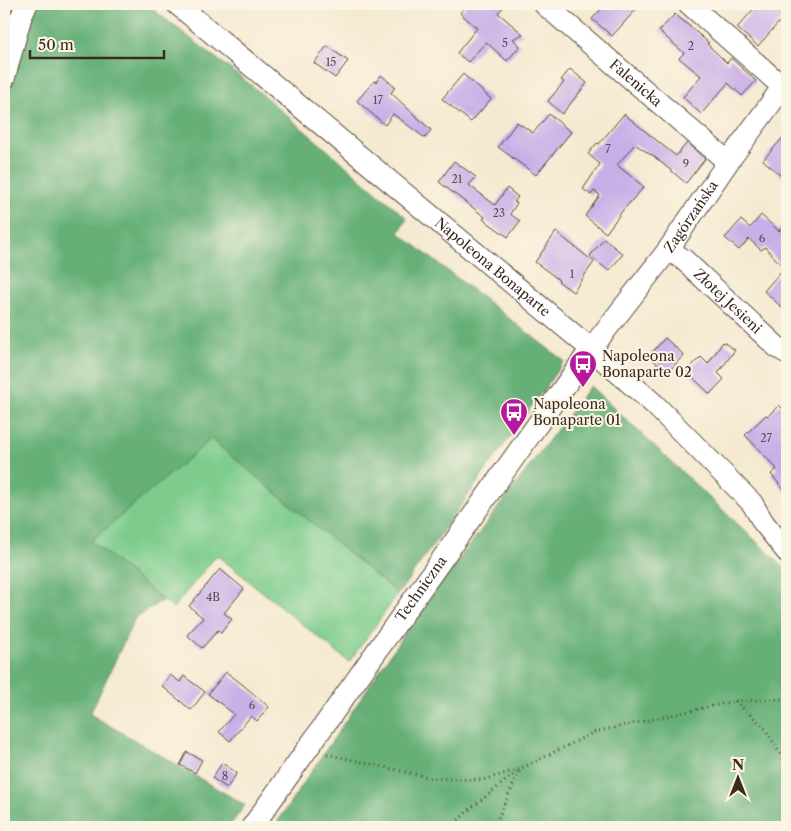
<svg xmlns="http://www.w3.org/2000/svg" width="791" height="831" font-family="'Libre Caslon Text',serif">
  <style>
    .green { fill: #7dcc8d; stroke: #5c7b56 }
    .forest { fill: #66b078; stroke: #506d4b }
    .building { fill: #c7afe8 }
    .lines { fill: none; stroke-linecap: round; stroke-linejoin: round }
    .minor-casing { stroke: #574739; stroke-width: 23 }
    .path { stroke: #574739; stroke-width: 3; stroke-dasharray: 1 4; stroke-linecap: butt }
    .minor { stroke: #fff; stroke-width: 21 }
    .labels { text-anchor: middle; stroke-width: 4; stroke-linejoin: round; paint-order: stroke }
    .number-label { font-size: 11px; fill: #5e4b50 }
    .street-label { font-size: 14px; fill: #3b2a1e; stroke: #fcf5e5 }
    .poi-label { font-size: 14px; fill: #3b2a1e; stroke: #fcf5e5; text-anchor: start }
  </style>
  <rect width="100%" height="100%" fill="#fcf5e5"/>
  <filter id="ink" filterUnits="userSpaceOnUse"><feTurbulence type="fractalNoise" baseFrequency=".02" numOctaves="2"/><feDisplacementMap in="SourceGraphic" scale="10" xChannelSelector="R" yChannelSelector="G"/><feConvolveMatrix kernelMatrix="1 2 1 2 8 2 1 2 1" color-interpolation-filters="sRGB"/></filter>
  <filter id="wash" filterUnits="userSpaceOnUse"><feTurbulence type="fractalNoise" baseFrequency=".0096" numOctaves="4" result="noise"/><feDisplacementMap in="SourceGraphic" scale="20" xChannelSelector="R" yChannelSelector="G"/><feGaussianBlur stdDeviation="1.12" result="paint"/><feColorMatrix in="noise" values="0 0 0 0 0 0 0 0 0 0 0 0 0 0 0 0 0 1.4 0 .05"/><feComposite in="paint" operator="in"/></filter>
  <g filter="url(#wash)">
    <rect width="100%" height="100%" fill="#f5ead1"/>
    <!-- green -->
    <polygon class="green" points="211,439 398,594 349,662 217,555 173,608 91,541"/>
    <!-- forest -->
    <g class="forest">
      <polygon points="4,4 146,4 251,85 407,218 399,233 564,361 398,594 211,439 91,541 163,600 135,618 90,714 245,805 229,827 4,827"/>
      <polygon points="590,386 787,570 787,827 274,827 417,615"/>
    </g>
    <g id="blocks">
      <!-- building -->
      <g class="building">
        <polygon points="468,4 506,4 498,13 523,34 513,39 520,46 507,61 486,42 468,62 457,53 477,28 460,13"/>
        <polygon points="606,4 641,4 612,36 592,19"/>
        <polygon points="758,4 787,4 787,13 758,46 737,28"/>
        <polygon points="675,14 709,43 707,44 727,63 731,58 756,81 742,96 728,83 701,114 683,97 701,76 679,58 684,53 659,31"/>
        <polygon points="327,46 348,61 335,78 314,63"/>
        <polygon points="570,69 587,83 562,114 548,101 564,82 561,80"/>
        <polygon points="463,74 491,99 471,122 442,99"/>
        <polygon points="381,75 395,87 391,93 431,130 425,138 393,114 385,125 357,101 374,81 376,82"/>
        <polygon points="549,114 571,132 536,175 498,147 517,122 533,133"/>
        <polygon points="624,114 676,156 687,143 705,159 686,183 651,154 651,155 635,144 617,165 644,187 623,210 606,233 585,216 600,195 594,191 591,195 583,189 600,164 588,154 597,143 599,144"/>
        <polygon points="787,133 787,181 763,160"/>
        <polygon points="454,161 476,177 469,185 495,205 507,188 518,197 514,202 517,203 510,214 520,221 508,237 483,219 485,217 439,182"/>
        <polygon points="761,215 779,231 787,221 787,312 764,291 784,268 765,247 761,250 749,239 739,250 725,238 741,220 750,228"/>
        <polygon points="556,232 594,262 573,292 558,281 559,280 535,262"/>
        <polygon points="604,239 623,254 609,271 590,256"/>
        <polygon points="665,338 684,355 667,373 649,356"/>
        <polygon points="723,342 735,350 718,373 724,379 710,394 686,371 701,357 708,364"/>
        <polygon points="779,405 787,413 787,494 771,474 777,469 745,435 766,415 768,416"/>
        <polygon points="220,569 244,589 224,613 232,619 221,633 218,630 202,648 187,635 203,618 189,606"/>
        <polygon points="226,672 242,684 269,707 257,721 251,716 230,741 219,732 234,714 208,694"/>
        <polygon points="170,675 180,682 184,676 205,692 191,710 162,686"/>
        <polygon points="187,752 202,760 195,773 180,765"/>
        <polygon points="222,763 237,773 227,788 212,778"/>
      </g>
    </g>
  </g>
  <g filter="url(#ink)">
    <use href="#blocks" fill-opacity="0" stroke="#574739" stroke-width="1"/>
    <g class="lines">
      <!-- minor casing -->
      <g class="minor-casing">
        <g id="minor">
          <path id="s1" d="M177,4L591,349L654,404L752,503L763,522L787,552"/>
          <path id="s2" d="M544,4L728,162"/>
          <polyline points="689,4 783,87"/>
          <polyline points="4,79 21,17 27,4"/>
          <path id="s3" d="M668,250L683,259L777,347L787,353"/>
          <path id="s4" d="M252,827L591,349L668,250L728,162L787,81"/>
        </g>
      </g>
      <!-- path -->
      <g class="path">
        <polyline points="735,701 764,727 787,765"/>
        <polyline points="327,754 432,778 483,780 520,769 595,732 735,701 787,699"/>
        <polyline points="451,827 470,809 518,771"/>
        <polyline points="494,827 520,770"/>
      </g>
      <!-- minor -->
      <use href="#minor" class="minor"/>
    </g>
  </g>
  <!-- icons -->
  <defs>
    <g id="bus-pin" transform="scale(1.4375)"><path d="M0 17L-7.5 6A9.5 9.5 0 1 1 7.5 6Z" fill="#b5179e" stroke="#fcf5e5"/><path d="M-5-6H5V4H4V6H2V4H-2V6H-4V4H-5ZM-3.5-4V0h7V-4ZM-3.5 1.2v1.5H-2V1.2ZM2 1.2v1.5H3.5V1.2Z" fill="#fff"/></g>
  </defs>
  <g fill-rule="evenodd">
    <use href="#bus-pin" x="583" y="364"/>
    <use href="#bus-pin" x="514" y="412"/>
  </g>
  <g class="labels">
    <!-- number labels -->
    <g class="number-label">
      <text x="505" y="47">5</text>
      <text x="691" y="50">2</text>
      <text x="331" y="66">15</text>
      <text x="378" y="104">17</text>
      <text x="608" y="153">7</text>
      <text x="686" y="168">9</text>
      <text x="457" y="183">21</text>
      <text x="499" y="217">23</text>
      <text x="762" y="242">6</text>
      <text x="572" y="278">1</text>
      <text x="766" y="442">27</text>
      <text x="213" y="601">4B</text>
      <text x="252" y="709">6</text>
      <text x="225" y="780">8</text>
    </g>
    <!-- street labels -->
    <g class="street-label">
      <text dy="5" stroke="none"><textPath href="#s2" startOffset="121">Falenicka</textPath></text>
      <text dy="5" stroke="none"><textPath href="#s4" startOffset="752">Zagórzańska</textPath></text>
      <text dy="5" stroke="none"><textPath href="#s1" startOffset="411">Napoleona Bonaparte</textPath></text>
      <text dy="5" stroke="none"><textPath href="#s3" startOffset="79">Złotej Jesieni</textPath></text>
      <text dy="5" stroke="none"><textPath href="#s4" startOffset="292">Techniczna</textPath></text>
    </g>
    <!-- poi labels -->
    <g class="poi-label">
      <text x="602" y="361">Napoleona<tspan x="602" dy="16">Bonaparte 02</tspan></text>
      <text x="533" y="409">Napoleona<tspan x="533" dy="16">Bonaparte 01</tspan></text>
    </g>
  </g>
  <!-- margin -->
  <rect width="791" height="831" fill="none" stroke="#fcf5e5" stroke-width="20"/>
  <!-- north arrow -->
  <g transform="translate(738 778)" stroke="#fcf5e5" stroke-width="4" paint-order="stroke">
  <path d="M0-4L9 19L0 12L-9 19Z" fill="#3b2a1e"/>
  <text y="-8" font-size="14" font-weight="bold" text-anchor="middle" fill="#3b2a1e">N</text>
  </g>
  <!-- scale -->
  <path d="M30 50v8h134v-8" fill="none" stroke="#3b2a1e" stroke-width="2.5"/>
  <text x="38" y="50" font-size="15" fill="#3b2a1e" stroke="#fcf5e5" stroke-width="4" paint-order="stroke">50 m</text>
</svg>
